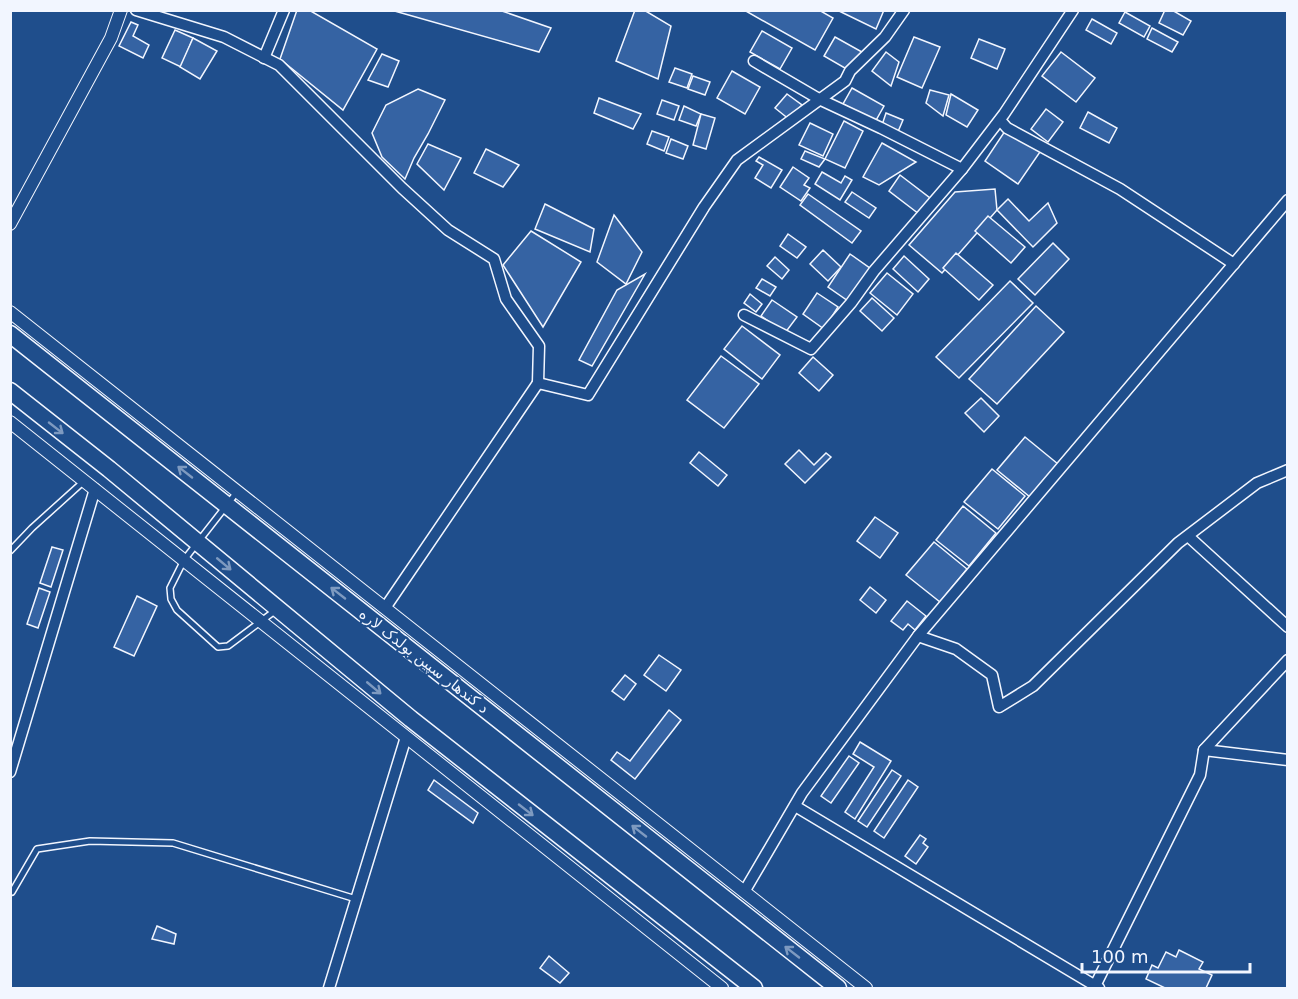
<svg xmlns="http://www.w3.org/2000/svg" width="1298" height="999" font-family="'DejaVu Sans','Noto Sans Arabic',sans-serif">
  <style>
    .building { fill: #3563a3; stroke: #f2f6ff; stroke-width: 1.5 }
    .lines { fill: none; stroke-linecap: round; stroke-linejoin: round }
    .service-casing { stroke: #f2f6ff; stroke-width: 8 }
    .minor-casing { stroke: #f2f6ff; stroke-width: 13 }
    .tertiary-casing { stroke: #f2f6ff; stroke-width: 14 }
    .trunk-casing { stroke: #f2f6ff; stroke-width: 19 }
    .service { stroke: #1f4e8c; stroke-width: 5 }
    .minor { stroke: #1f4e8c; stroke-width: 10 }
    .tertiary { stroke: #1f4e8c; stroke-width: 12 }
    .trunk { stroke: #1f4e8c; stroke-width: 16 }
    .oneway { stroke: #7e9ac0 }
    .labels { text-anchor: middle; stroke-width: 4.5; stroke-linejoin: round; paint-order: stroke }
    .street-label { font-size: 15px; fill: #f2f6ff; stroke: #1f4e8c }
  </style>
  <rect width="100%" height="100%" fill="#1f4e8c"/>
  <!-- building -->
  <g class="building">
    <polygon points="297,10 309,10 377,49 343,110 280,59"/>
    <polygon points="391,10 499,10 551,28 539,52"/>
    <polygon points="635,10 644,10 671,26 658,79 616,61"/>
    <polygon points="744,10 819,10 833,18 815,50"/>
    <polygon points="837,10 884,10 876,29"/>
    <polygon points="1165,10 1172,10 1191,21 1183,35 1159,23"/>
    <polygon points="1125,12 1150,26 1144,37 1119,23"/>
    <polygon points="1092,19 1117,33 1111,44 1086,30"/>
    <polygon points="131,22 138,25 133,36 149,45 143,58 119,46"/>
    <polygon points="1152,28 1178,42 1172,52 1147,39"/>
    <polygon points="175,30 193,38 181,67 162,58"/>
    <polygon points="762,31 792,48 780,69 750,52"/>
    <polygon points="835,37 862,52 850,71 824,56"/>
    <polygon points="914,37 940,47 922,88 897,77"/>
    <polygon points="193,38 217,51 200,79 180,67"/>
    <polygon points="979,39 1005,49 997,69 971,58"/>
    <polygon points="886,52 899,62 891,86 872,71"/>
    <polygon points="1061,52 1095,78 1076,102 1042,76"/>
    <polygon points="382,54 399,61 388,87 368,80"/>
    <polygon points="675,68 692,74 687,88 669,82"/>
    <polygon points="732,71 760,87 745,114 717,98"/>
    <polygon points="693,76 710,82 705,95 688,89"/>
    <polygon points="852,88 884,106 875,122 843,104"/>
    <polygon points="418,89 445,100 428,134 414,158 405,179 382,157 372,133 386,105"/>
    <polygon points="930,90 949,95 943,116 926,103"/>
    <polygon points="787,94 802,105 790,120 775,108"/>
    <polygon points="951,94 978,110 967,127 946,115"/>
    <polygon points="599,98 641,114 633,129 594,113"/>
    <polygon points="662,100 679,106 674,120 657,114"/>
    <polygon points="684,106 701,114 696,126 679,120"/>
    <polygon points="1046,109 1063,122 1048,142 1031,129"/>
    <polygon points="1088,112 1117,128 1109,143 1080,128"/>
    <polygon points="886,113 903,120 897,134 881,128"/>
    <polygon points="701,114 715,118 706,149 693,145"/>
    <polygon points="844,121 863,131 845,168 825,159"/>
    <polygon points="810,123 833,134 823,156 799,145"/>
    <polygon points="1007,128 1040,152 1018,184 985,161"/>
    <polygon points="652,131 669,137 664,151 647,144"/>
    <polygon points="671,139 688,146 683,159 666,153"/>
    <polygon points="882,143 916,162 879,185 863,177"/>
    <polygon points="428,144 461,158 444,190 417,164"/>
    <polygon points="486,149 519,165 503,187 474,173"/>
    <polygon points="805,151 825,159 819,167 801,159"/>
    <polygon points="759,157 782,170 771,188 755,178 763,165 756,161"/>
    <polygon points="793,167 809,178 804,185 810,188 801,201 780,187"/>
    <polygon points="822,172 841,183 845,176 852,180 840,200 815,184"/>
    <polygon points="900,175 930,198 919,214 889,191"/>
    <polygon points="995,189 997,210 942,273 909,245 955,192"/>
    <polygon points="852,192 876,208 869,218 845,202"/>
    <polygon points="808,194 861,231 852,243 800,205"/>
    <polygon points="1008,199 1029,221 1048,203 1057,223 1033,247 997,210"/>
    <polygon points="545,204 594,229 590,252 535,229"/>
    <polygon points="614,215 642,252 626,284 597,262"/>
    <polygon points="988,216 1025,247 1011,263 975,231"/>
    <polygon points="531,231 581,262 543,327 503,265"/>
    <polygon points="788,234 806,247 797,258 780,246"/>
    <polygon points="1053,243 1069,259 1035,295 1018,279"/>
    <polygon points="823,250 841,267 828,281 810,264"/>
    <polygon points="956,253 993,285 979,300 943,268"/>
    <polygon points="850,254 874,271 851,303 828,287"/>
    <polygon points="904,256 929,279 918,292 893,269"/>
    <polygon points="775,257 789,270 782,279 767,266"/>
    <polygon points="887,273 913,294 897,315 870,293"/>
    <polygon points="645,274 592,366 579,360 617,290"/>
    <polygon points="762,279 776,287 770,296 756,288"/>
    <polygon points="1010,281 1033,303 959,378 936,357"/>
    <polygon points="817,293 838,307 824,329 803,314"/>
    <polygon points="750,294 762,304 756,312 744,303"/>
    <polygon points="872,298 894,318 882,331 860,311"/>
    <polygon points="772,300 797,317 785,333 761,316"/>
    <polygon points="1036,306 1064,332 997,404 969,379"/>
    <polygon points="742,326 780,355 762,379 724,349"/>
    <polygon points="721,356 759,384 724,428 687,400"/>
    <polygon points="813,357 833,375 819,391 799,373"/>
    <polygon points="981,398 999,416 984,432 965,413"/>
    <polygon points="1025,437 1058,464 1030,497 997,470"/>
    <polygon points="799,450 814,465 826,453 831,457 805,483 785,464"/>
    <polygon points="699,452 727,475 718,486 690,463"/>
    <polygon points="992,469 1025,496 998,529 964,502"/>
    <polygon points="963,506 996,533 969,566 936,540"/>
    <polygon points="875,517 898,533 880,558 857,541"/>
    <polygon points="934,542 967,569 940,602 906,575"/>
    <polygon points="52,547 63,550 51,587 40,583"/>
    <polygon points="870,587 886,600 876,613 860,600"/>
    <polygon points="39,588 50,592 38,628 27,624"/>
    <polygon points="137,596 157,606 134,656 114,647"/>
    <polygon points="907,601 926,616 915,630 908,624 903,630 891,621"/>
    <polygon points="659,655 681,670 666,691 644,675"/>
    <polygon points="625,675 636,684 624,700 612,691"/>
    <polygon points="669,710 681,720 635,779 611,760 617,752 630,761"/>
    <polygon points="860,742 891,761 855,819 845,812 874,767 853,754"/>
    <polygon points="849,756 859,763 831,803 821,796"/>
    <polygon points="892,770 901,776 867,827 858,821"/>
    <polygon points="434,780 478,813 473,823 428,790"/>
    <polygon points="908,780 918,787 884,838 874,831"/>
    <polygon points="920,835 926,839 923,843 928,847 916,864 905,856"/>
    <polygon points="157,926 176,934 174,944 152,939"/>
    <polygon points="1179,950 1203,962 1199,969 1212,975 1206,988 1165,988 1146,979 1152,965 1158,968 1166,952 1176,957"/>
    <polygon points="549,956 569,973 560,983 540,968"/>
  </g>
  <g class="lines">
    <!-- service casing -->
    <g class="service-casing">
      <g id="service">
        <polyline points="237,492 184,560 170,588 171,599 177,610 218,647 228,646 276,610"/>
        <polyline points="10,551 32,528 83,482"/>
        <polyline points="12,892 37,849 90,841 173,843 356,899"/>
      </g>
    </g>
    <!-- minor casing -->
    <g class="minor-casing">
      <g id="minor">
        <polyline points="136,10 224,37 279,65 402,188 448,230 494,259 506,299 539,346 538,383"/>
        <polyline points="264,58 284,10"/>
        <polyline points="1000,120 1007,128 1120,189 1234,264"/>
        <polyline points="962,169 1004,114 1073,10"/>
        <polyline points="744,315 811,349 851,303 874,271 962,169 881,128 819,99 754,61"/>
        <polyline points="1188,536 1288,627"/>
        <polyline points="385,608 538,383 588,395 704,207 737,160 845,81 850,71 885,37 904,10"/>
        <polyline points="918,636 956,649 992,675 999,707 1033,686 1178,543 1257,483 1288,470"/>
        <polyline points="1204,750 1288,760"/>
        <polyline points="10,772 95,489"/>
        <polyline points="795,806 1099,988"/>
        <polyline points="744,892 802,793 918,636 1288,200"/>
        <polyline points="1095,986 1200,775 1204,750 1288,660"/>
        <polyline points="329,988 406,737"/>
      </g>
    </g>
    <!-- tertiary casing -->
    <g class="tertiary-casing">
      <g id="tertiary">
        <polyline points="10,224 111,38 121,10"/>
        <polyline points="10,312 866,988"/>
        <polyline points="10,422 722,988"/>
      </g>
    </g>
    <!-- trunk casing -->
    <g class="trunk-casing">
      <g id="trunk">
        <polyline points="10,334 838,988"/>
        <polyline points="10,391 109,469 411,719 754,988"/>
      </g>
    </g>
    <!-- service -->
    <use href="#service" class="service"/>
    <!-- minor -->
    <use href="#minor" class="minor"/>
    <!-- tertiary -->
    <use href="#tertiary" class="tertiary"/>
    <!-- trunk -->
    <use href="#trunk" class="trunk"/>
  </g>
  <!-- one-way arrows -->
  <defs><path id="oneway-shaft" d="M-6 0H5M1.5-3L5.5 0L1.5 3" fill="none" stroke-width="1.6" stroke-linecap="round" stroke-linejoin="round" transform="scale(1.5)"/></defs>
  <g class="oneway">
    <use href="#oneway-shaft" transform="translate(56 428) rotate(38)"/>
    <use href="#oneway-shaft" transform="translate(185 472) rotate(-142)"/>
    <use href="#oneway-shaft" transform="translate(224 564) rotate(40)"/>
    <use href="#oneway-shaft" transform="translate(338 593) rotate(-142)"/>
    <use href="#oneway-shaft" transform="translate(374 688) rotate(40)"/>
    <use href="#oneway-shaft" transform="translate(526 810) rotate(38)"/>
    <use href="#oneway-shaft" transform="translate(639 831) rotate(-142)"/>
    <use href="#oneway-shaft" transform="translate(792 952) rotate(-142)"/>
  </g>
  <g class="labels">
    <!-- street labels -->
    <g class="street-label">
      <text transform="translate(424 661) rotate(38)" y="5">د کندهار سپین بولدک لاره</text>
    </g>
  </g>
  <!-- border -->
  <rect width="1298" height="999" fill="none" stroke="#f2f6ff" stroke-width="24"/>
  <!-- scale -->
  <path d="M1082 963v9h168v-9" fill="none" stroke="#f2f6ff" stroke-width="3"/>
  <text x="1091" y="963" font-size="18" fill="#f2f6ff" stroke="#1f4e8c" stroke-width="4.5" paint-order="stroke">100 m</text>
</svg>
